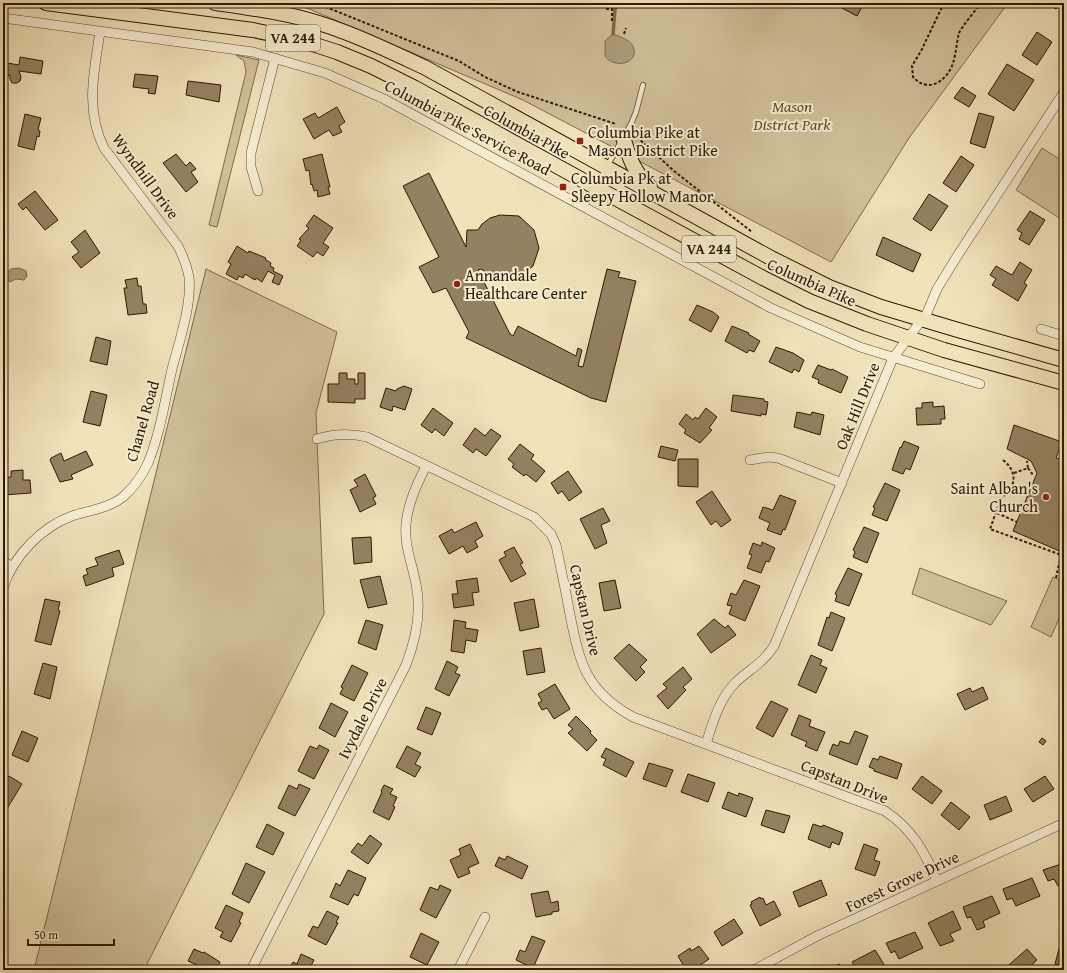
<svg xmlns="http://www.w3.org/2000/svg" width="1067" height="973" font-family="'Gentium Book Plus',serif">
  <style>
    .green { fill: #d0c09a; stroke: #7e6c4d }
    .water { fill: #ae9e7b; stroke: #7a694a }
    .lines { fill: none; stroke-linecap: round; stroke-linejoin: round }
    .stream { stroke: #7a694a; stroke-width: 3.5 }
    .building { fill: #938261; stroke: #2d1900 }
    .lane-casing { stroke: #5e4b2e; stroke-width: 6 }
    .street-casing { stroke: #5e4b2e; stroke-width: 10 }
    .primary-casing { stroke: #2d1900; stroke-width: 16 }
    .path { stroke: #2d1900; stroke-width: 2; stroke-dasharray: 3 2; stroke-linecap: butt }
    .lane { stroke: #f6ecd2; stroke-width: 4.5 }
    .street { stroke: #f6ecd2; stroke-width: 9 }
    .primary { stroke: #f1e2ba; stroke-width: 14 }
    .poi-dot { fill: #8f2418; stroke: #f6ecd2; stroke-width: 1.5 }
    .labels { text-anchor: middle; stroke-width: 4; stroke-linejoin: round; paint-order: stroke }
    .shield { fill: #f6ecd2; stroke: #69583f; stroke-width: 1 }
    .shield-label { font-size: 15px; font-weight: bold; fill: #2d1900 }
    .park-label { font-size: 16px; font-style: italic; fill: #5e4b2e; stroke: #f6ecd2 }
    .street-label { font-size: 16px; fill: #2d1900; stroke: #f6ecd2 }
    .poi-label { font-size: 16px; fill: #2d1900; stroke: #f6ecd2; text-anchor: start }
  </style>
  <rect width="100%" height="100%" fill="#f1e2ba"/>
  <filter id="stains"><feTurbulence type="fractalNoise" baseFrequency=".005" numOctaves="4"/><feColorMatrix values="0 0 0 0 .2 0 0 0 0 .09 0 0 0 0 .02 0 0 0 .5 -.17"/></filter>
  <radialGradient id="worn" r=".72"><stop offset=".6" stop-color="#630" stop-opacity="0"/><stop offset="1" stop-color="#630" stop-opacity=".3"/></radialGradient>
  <!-- green -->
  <g class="green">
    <polygon points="295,3 1008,3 909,138 831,262 523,100"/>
    <polygon points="236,55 259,60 217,227 209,225 246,72 244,61"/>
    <polygon points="1042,148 1064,162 1064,221 1016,190"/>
    <polygon points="206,269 337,332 316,413 324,614 144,970 34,970"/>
    <polygon points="920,568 1007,601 991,625 912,594"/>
    <polygon points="1053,577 1064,582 1064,607 1051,637 1031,627"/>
  </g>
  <!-- water -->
  <g class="water">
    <path d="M613,34C623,38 636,41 634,55C630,66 611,66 605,56V41Z"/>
    <polygon points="19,268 26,271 27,276 24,280 16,279 10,282 6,279 6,273 11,269"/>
  </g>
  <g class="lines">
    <!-- stream -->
    <polyline class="stream" points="613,34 615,9 618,4"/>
  </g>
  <!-- building -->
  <g class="building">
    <polygon points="845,3 864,3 857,16 842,8"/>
    <polygon points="1047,3 1060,3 1056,9"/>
    <polygon points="1037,32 1052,42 1037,65 1022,55"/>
    <polygon points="20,57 43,61 41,74 19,71 21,77 20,81 17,83 12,83 10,79 10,75 3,77 3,60 8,61 7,63 19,65"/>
    <polygon points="1007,64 1034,80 1014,111 988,94"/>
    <polygon points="135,74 158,76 155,94 148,93 149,89 133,87"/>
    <polygon points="188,81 221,85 219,102 186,95"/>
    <polygon points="962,87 976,96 969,107 954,98"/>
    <polygon points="337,107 345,122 339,126 342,132 333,136 329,130 314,139 303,119 315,113 318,118"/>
    <polygon points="979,113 994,117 985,148 970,143"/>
    <polygon points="25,114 41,118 38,130 40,131 39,137 37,136 34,150 18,146"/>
    <polygon points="176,154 186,166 190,162 196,169 191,172 198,182 186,192 163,163"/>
    <polygon points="322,154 330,187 328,187 330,194 318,197 317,190 314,191 312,184 311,185 309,170 306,171 303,159"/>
    <polygon points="961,156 974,165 956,192 943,183"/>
    <polygon points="429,173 466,247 467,230 478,230 482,224 490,218 500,215 519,216 534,230 539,248 533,266 525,273 517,278 498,279 481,269 478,270 510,334 513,336 518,326 576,356 578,348 582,350 578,366 583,367 607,269 620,272 618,277 636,281 606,402 591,398 466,338 469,332 446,288 433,293 419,267 439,257 403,186"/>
    <polygon points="35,191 58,220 45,230 26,207 23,210 18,204"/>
    <polygon points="929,194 948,206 931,231 913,219"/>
    <polygon points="1030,211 1045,220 1029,245 1019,239 1022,233 1017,230"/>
    <polygon points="314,215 333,228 323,243 329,247 323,256 317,252 313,257 297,246 301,240 299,239 309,228 306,226"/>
    <polygon points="85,230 100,253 81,268 72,257 79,252 71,242"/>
    <polygon points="883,237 921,254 913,272 876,255"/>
    <polygon points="237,246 248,253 249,251 266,258 265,259 271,263 270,266 274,268 273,271 283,276 279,285 272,282 275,275 268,271 262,282 256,278 255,280 245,274 243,278 239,276 237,280 226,274 231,264 228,262"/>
    <polygon points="1020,262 1032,270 1024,283 1027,285 1018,301 992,285 996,279 990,275 996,266 1012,275"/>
    <polygon points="137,278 138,286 141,286 143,304 146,304 147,313 128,315 124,288 127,288 125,280"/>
    <polygon points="697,305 713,312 719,317 711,332 689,320"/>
    <polygon points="732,326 749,333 748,334 760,341 754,352 749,350 747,353 725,341"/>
    <polygon points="96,337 111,341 107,365 90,361"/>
    <polygon points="776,347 793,353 804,360 799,372 794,369 792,373 769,362"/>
    <polygon points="818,365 831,370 832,369 848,377 841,393 818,383 819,380 812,377"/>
    <polygon points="339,373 347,373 347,379 355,379 355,384 358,384 358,373 365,373 365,399 355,399 355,403 328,402 328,384 339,384"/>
    <polygon points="404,386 412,389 405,410 393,406 392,411 380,407 386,388 396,391 397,389"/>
    <polygon points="91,391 107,395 100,426 83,422"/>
    <polygon points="733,395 764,399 764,401 768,402 766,415 761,414 761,416 731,411"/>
    <polygon points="933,402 933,407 944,406 945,419 941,419 941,424 917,425 916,408 922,408 922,403"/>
    <polygon points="433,408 453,423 444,436 435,429 432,433 421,425"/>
    <polygon points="706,408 717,417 709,428 712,430 700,443 684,433 686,430 679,424 686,414 693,420 695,417 698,419"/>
    <polygon points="797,412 811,415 812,412 824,415 820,435 794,427"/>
    <polygon points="1014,425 1062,442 1056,458 1064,461 1064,553 1013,531 1037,473 1031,461 1007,449"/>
    <polygon points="475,428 485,436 491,429 501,436 486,456 476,449 473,453 463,445"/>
    <polygon points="904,441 919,447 910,470 906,468 903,474 892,470 900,447 901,448"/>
    <polygon points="520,444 534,455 531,459 545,471 536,482 526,474 524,476 512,467 514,464 508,459"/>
    <polygon points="661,446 678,450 675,461 658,457"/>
    <polygon points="86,451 93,465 71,475 73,479 60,482 50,460 51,458 61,453 64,461"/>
    <polygon points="678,459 698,459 698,487 678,486"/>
    <polygon points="23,470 23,480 30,480 31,493 3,495 3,478 11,477 11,471"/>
    <polygon points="568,471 582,492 569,501 562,491 558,494 551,483"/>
    <polygon points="365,474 376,496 373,498 376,504 360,512 350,490 358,486 354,480"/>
    <polygon points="885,483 900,490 887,521 872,515 875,508 873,507"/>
    <polygon points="712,491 731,520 721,527 716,521 711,525 696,502"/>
    <polygon points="780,495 796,501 785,530 783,529 781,535 767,530 770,523 759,518 763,507 773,510"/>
    <polygon points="603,508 610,521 601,525 607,543 595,549 580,519"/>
    <polygon points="476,522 483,536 475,541 478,547 467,553 463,546 449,554 439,536 452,529 454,533"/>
    <polygon points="864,527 879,533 867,563 853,557 855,552 853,550"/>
    <polygon points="371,537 372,562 354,564 352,538"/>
    <polygon points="762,542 775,548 769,562 766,561 761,573 747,568 752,555 749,554 753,543 761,546"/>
    <polygon points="514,547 523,563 520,564 526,574 511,582 499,560 506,556 504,552"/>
    <polygon points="119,550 124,564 112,568 114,576 86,586 83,576 88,574 86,569 98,565 95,558"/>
    <polygon points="848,568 862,574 849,606 835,601 837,595 835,594"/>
    <polygon points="380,576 387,604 368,608 360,580"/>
    <polygon points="477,578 479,592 472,593 474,605 454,608 452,594 458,594 456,581"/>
    <polygon points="615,580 621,608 604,611 599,583"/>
    <polygon points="744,580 760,586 745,621 729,614 732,606 727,605 731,593 736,595"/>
    <polygon points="45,599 60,602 58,610 60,611 51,645 35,641"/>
    <polygon points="534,599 539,627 520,631 514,603"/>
    <polygon points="831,612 845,618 832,651 818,645 827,617 829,618"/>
    <polygon points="714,619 725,628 728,625 736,635 711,653 697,634"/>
    <polygon points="366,620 383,625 376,650 358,643"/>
    <polygon points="454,620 466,622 465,628 478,630 476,642 466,640 464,653 451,651"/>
    <polygon points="629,644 647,660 640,667 645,672 636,681 614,658"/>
    <polygon points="541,648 545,672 527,675 523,651"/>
    <polygon points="811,655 822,660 820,665 827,668 816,693 798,685"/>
    <polygon points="447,661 458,667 455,673 460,675 449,696 435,689"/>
    <polygon points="43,663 57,667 50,699 34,694"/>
    <polygon points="352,665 368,673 354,701 340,694 343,688 341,687"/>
    <polygon points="683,667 692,679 683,687 686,690 668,709 657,696 667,688 663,684"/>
    <polygon points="555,684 570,709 554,719 547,708 542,710 538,703 542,701 538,694"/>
    <polygon points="983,687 988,699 965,710 957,694 970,688 972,692"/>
    <polygon points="771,701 788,709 773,737 756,728"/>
    <polygon points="331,703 348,712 335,737 319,728"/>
    <polygon points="426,707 441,713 432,735 417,729"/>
    <polygon points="799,715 811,720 809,726 825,732 817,751 805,746 807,742 791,735"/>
    <polygon points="576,716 591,731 590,733 597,740 587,751 568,733 573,729 568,725"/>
    <polygon points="22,731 38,738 28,762 12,755"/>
    <polygon points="855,731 868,736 857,765 829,754 833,744 838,746 840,741 849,744"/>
    <polygon points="1042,738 1046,741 1043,745 1039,742"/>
    <polygon points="319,745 329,750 314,779 298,771 310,746 317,749"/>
    <polygon points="407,746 421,753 415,764 421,767 415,777 396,767"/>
    <polygon points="606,748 634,762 626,777 603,765 606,759 601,757"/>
    <polygon points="1064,755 1064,766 1059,761"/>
    <polygon points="880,756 902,764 897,779 874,771 874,769 869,767 873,758 878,760"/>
    <polygon points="649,763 673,770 666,787 643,779"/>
    <polygon points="688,774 715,783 708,802 681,792"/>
    <polygon points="9,776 22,784 5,812 3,811 3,784"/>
    <polygon points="922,776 942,791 932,804 912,789"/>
    <polygon points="1045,776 1054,789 1033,802 1024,789"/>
    <polygon points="299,784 310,789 295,816 278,808 289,785 297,789"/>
    <polygon points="384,785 393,789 390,794 397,797 393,806 395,807 389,820 373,812 382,792 381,791"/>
    <polygon points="728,792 738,796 739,793 753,798 746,817 722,808"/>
    <polygon points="1006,796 1012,811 990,820 984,805"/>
    <polygon points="951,802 970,817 959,830 941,815"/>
    <polygon points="766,810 790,816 784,833 761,825"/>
    <polygon points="267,824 284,833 273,855 256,847"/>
    <polygon points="813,824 822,827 823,825 843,833 839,845 832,842 830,848 808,839"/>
    <polygon points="370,835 382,844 368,864 351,852 358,843 362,846"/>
    <polygon points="470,844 479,863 468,868 470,873 458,878 450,860 461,855 459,849"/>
    <polygon points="864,844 878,849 874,860 880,862 875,876 855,869"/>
    <polygon points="507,856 528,866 522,879 495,866 499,857 505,860"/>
    <polygon points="246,863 265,872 249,903 232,894"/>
    <polygon points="1064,863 1064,883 1058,886 1054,879 1048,881 1043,870"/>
    <polygon points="348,870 366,878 358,896 354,894 348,905 330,897 336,883 340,886"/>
    <polygon points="1032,878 1040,896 1016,906 1012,898 1007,900 1003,889"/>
    <polygon points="821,880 827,895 799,907 793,892"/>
    <polygon points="440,885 451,890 436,918 420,910 430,887 438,890"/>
    <polygon points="548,891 551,903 558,901 559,911 552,912 552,914 536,917 531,894"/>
    <polygon points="992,896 1000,913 983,921 985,927 977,930 971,917 967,918 963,907"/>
    <polygon points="760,897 761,899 763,898 766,905 774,901 781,915 760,926 750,905 752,904 751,902"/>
    <polygon points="226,905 243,913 239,922 241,923 231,942 220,937 223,932 215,928"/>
    <polygon points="327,911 339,917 336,922 338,923 326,945 308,936 313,926 318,928"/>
    <polygon points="953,911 961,929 950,934 954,941 940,946 928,923"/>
    <polygon points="734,919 743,933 722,946 714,932"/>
    <polygon points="915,932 923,948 899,959 895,951 891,953 886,943"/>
    <polygon points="421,933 439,942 427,965 410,957"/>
    <polygon points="532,936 545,941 533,968 516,960 520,950 525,952"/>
    <polygon points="1060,945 1064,947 1064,967 1055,964"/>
    <polygon points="699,946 709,959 693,970 686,970 678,956 690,948 691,951"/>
    <polygon points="194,949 203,953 204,952 220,962 217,968 215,970 194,970 197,965 188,961"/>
    <polygon points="1027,949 1037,960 1026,970 1003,970"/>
    <polygon points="875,950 885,966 879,970 857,970 852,962"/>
    <polygon points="301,954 314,960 309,970 289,970 293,962 297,964"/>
    <polygon points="839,964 842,970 826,970"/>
  </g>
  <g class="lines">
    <!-- lane casing -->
    <g class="lane-casing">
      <polyline id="lane" points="584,207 631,124 636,112 643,85"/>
    </g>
    <!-- street casing -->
    <g class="street-casing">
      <g id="street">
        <polyline points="3,18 253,52 325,73 384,99 771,308 860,347 980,384"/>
        <polyline points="258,191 251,167 251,153 275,58"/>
        <polyline points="1041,329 1064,336"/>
        <path d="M317,439C335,433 350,433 367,437L534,517L551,534L556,545C561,569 566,592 570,615C580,664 586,691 633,717L885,811C912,829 925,852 937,881"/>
        <polyline points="750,460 768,457 778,458 842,483"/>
        <polyline points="3,561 12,567"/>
        <path d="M3,588C13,557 41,527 72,516C88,511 109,508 123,497C133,488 142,476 148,463C160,434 165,400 172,369C179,342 192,305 189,277C187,266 183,256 178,246L104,148C85,110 94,72 100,32"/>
        <path d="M706,744C713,722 719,699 736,682C750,669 763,663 774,646L893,358L927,313L937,289L956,258L1064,92"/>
        <path d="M251,970L406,665C416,639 422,612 416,584C412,563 404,545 406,524C408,503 417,484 426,466"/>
        <polyline points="458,970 485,917"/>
        <polyline points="754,970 817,936 1064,823"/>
      </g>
    </g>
    <!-- primary casing -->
    <g class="primary-casing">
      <g id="primary">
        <polyline points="46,3 253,30 300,40 337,52 371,66 415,88 595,187 763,278 809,301 867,324 944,350 1064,383"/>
        <path d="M215,3C245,7 275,11 305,19C346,30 385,49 424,67L771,258L829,287L881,307L958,330L1064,360"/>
        <path d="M623,137C629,157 634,173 650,187"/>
      </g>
    </g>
    <!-- path -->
    <g class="path">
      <polyline points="316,3 459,61 485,77 518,92 616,124"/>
      <path d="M944,3L921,51L912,66L913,77C926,91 941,85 950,70C956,59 956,45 959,33C962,26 976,10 981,3"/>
      <polyline points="606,9 612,9 612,22"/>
      <polyline points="624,34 626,28"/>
      <polyline points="637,137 674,171 752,232"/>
      <path d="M1003,460C1013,468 1017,478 1010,490C1008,493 1005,494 1003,497C997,506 994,519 990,529L1064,556"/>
      <polyline points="1028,468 1033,475"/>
      <polyline points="1014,473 1028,468 1027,461"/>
      <polyline points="997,513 1017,522"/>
      <polyline points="1056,578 1061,555"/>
    </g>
    <!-- lane -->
    <use href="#lane" class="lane"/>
    <!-- street -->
    <use href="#street" class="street"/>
    <!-- primary -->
    <use href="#primary" class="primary"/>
  </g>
  <!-- markers -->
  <g class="poi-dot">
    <rect x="576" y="137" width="8" height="8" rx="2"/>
    <rect x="559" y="183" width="8" height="8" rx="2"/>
    <circle cx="457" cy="284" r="4"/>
    <circle cx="1046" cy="497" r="4"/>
  </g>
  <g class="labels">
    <!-- shield labels -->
    <g class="shield">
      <rect x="266" y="25" width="54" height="26" rx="3"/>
      <rect x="682" y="236" width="54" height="26" rx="3"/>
    </g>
    <g class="shield-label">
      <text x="293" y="43">VA 244</text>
      <text x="709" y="254">VA 244</text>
    </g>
    <!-- park labels -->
    <g class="park-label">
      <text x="792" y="112">Mason<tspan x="792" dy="18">District Park</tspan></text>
    </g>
    <!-- street labels -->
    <g class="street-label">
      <text transform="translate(468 127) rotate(28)" y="6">Columbia Pike Service Road</text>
      <text transform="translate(527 131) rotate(29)" y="6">Columbia Pike</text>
      <text transform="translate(146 176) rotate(54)" y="6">Wyndhill Drive</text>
      <text transform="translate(812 282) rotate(24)" y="6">Columbia Pike</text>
      <text transform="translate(857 406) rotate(-68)" y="6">Oak Hill Drive</text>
      <text transform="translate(142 421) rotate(-74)" y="6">Chanel Road</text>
      <text transform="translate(586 610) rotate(77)" y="6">Capstan Drive</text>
      <text transform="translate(362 718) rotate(-63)" y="6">Ivydale Drive</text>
      <text transform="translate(845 781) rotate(22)" y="6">Capstan Drive</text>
      <text transform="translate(902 881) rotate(-25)" y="6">Forest Grove Drive</text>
    </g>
    <!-- poi labels -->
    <g class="poi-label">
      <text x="588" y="138">Columbia Pike at<tspan x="588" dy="18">Mason District Pike</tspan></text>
      <text x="571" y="184">Columbia Pk at<tspan x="571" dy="18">Sleepy Hollow Manor</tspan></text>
      <text x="465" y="281">Annandale<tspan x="465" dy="18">Healthcare Center</tspan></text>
      <text x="1038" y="494" text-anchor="end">Saint Alban's<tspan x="1038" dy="18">Church</tspan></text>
    </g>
  </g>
  <!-- margin -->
  <rect width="1067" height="973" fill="none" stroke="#f1e2ba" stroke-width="16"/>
  <rect x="4" y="4" width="1059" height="965" fill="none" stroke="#2d1900" stroke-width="2"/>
  <rect x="8" y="8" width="1051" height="957" fill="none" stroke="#2d1900"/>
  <!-- scale -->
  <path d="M28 939v6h86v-6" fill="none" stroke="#2d1900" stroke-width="2"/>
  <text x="34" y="939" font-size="12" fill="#2d1900" stroke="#f6ecd2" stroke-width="3" paint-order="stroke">50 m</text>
  <rect width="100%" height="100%" filter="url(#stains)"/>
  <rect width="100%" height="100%" fill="url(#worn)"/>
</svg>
